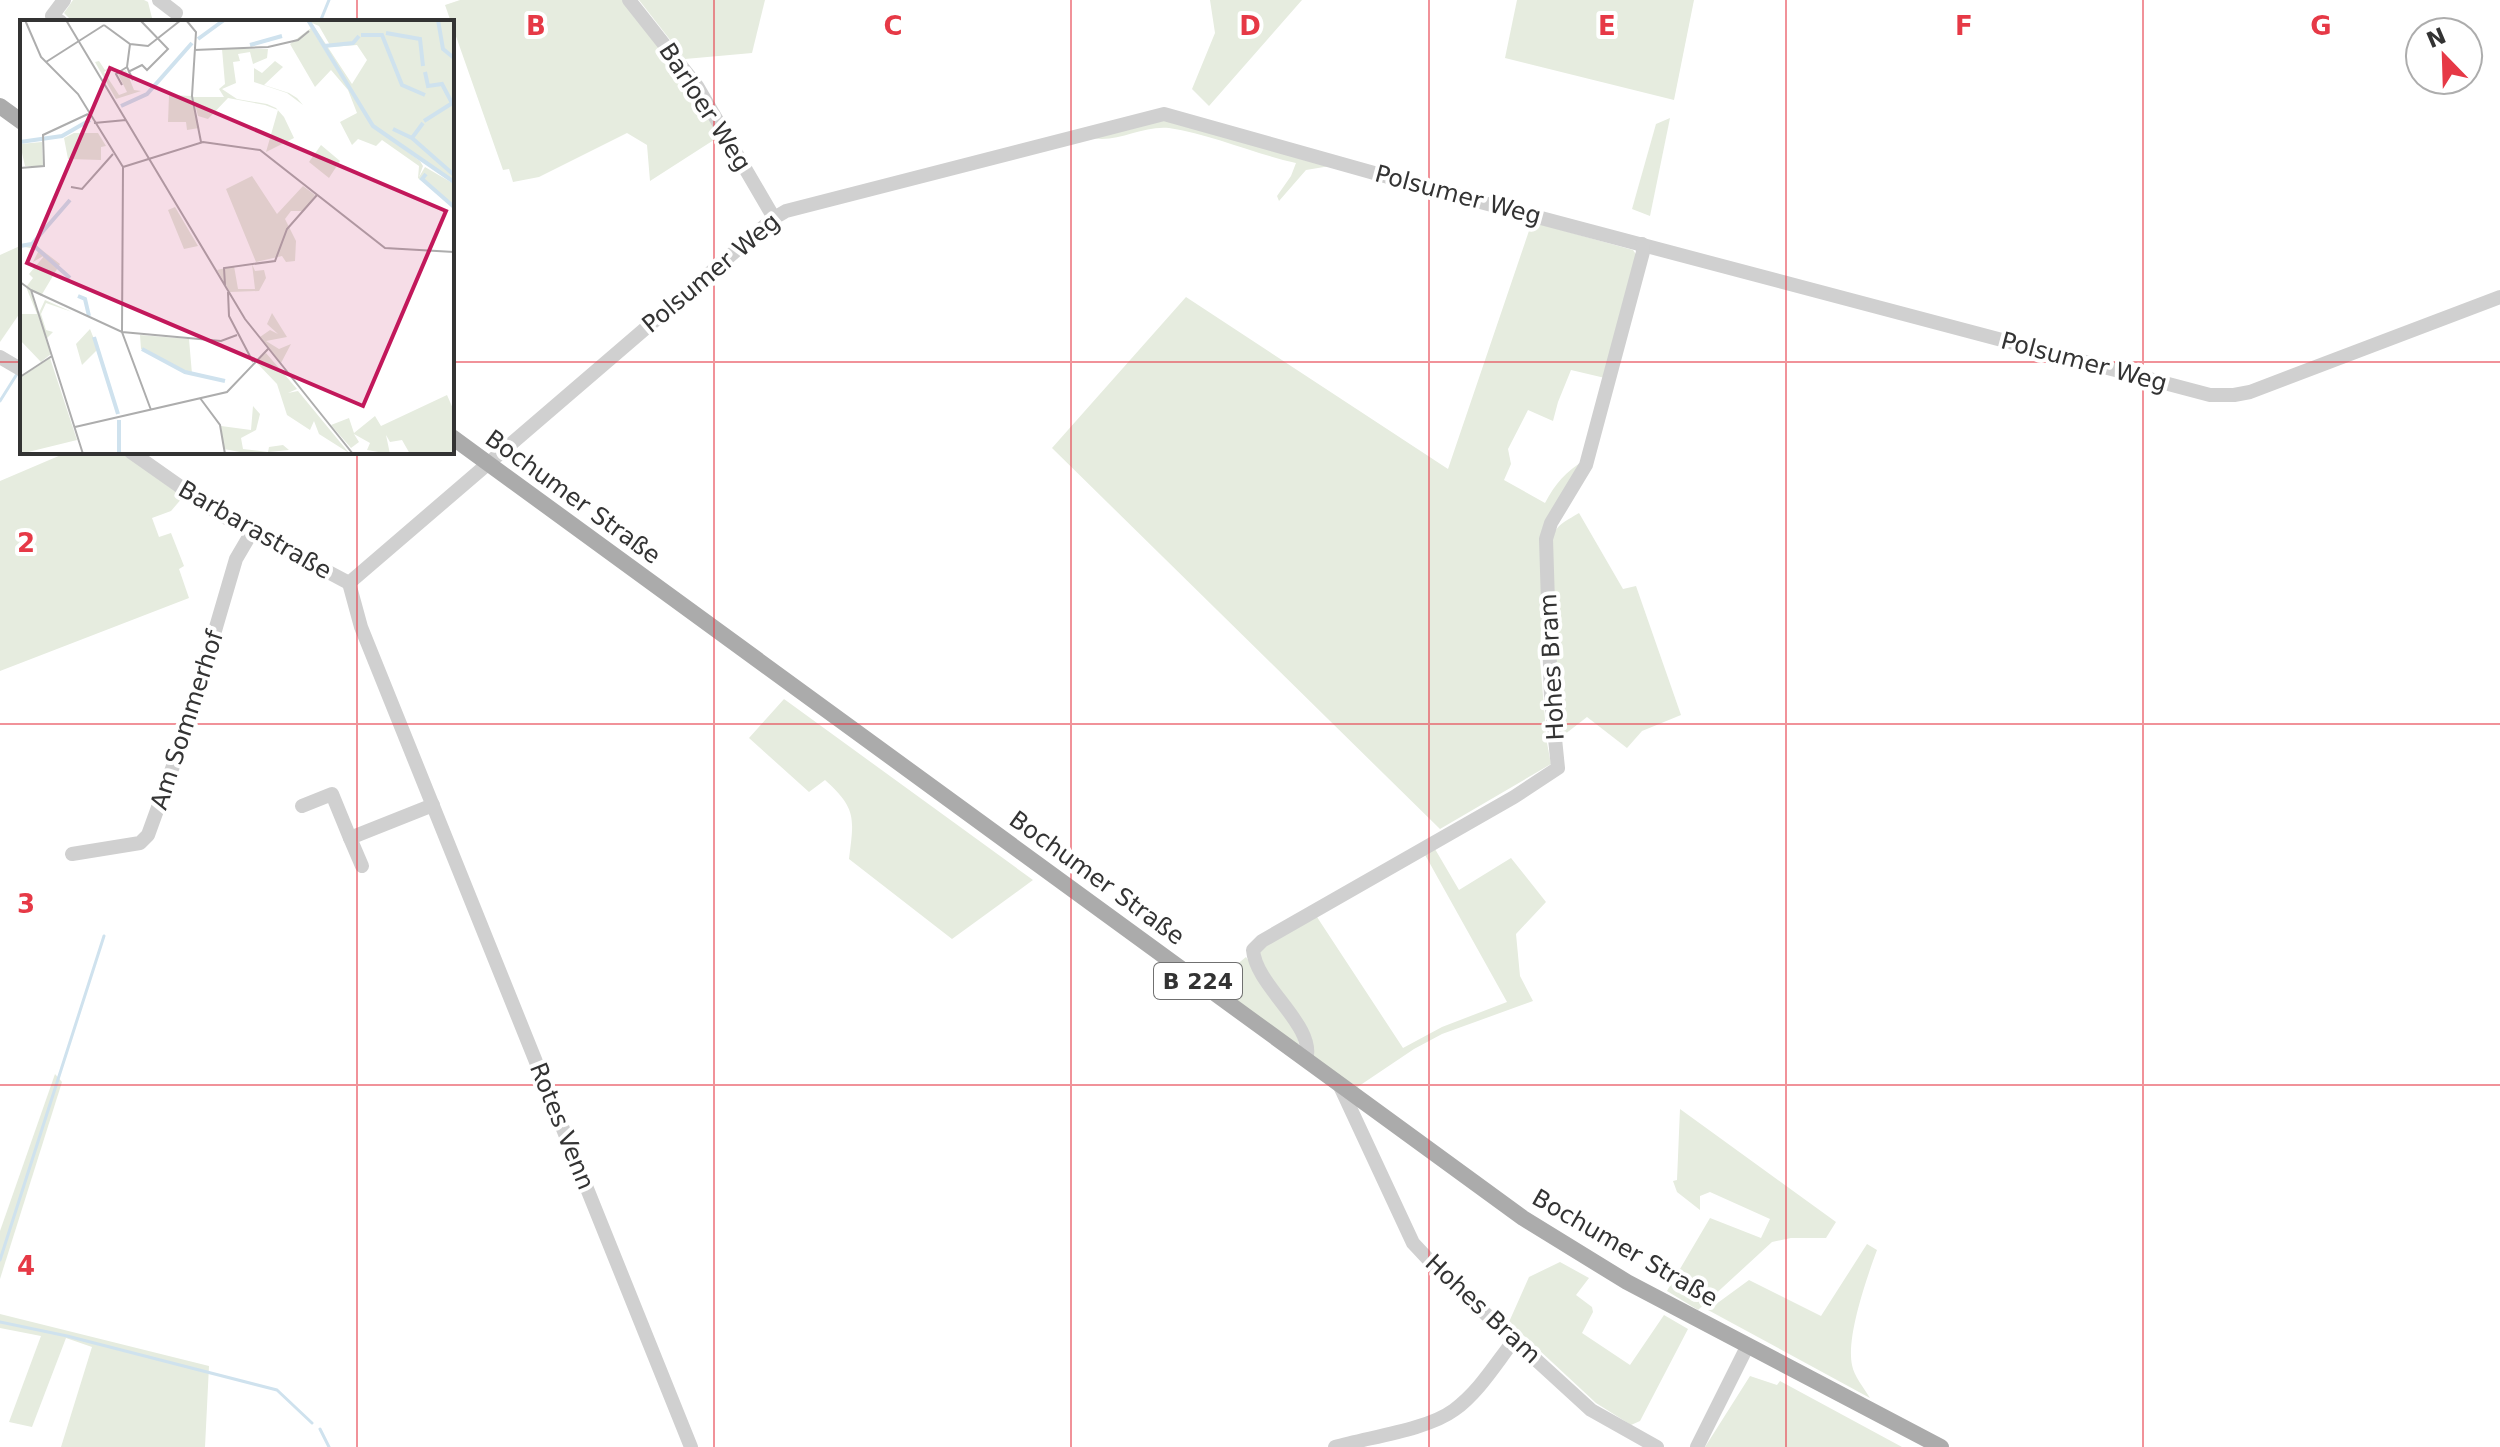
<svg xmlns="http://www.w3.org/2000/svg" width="2500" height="1447" font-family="'DejaVu Sans',sans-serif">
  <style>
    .green { fill: #e6ecdf }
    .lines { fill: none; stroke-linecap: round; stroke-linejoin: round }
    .stream { stroke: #cfe2ee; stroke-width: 3 }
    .minor { stroke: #d0d0d0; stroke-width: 14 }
    .major { stroke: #ababab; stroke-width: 16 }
    .grid { fill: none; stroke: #e63946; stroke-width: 2; stroke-opacity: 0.55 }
    .labels { text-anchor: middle; stroke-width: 8; stroke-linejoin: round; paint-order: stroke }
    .shield { fill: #fff; stroke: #707070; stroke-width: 2 }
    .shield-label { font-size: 22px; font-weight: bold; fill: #333 }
    .street-label { font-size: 24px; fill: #333; stroke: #fff }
    .inset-river { fill: none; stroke: #cfe2ee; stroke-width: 4 }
    .inset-road { fill: none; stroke: #adadad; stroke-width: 2 }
    .view { fill: #c2185b; fill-opacity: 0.15; stroke: #c2185b; stroke-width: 4 }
    .inset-edge { fill: none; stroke: #333; stroke-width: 4 }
    .grid-label { font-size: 26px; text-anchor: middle; font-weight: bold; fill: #e63946; stroke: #fff; stroke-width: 8; stroke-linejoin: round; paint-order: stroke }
  </style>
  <rect width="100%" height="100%" fill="#fff"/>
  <!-- green -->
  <g class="green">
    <polygon points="73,0 144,0 148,2 153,22 73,22 64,13"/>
    <polygon points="460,0 623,0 691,85 720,136 650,181 647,145 627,133 539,177 513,182 509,169 503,170 445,5"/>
    <polygon points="639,0 765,0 752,53 685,59"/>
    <polygon points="1210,0 1302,0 1209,106 1192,89 1215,33"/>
    <polygon points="1517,0 1694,0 1674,100 1505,58"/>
    <polygon points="1670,118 1650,216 1632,209 1656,124"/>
    <path d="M1172,119L1330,166L1306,170L1279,201L1277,196L1291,176L1296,163C1254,154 1211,134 1169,128C1142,125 1114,145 1089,137Z"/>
    <path d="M1532,222L1633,250L1637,256L1605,378L1571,370L1558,402L1553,421L1528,410L1508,449L1511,464L1504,480L1545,503C1555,484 1566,471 1585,460L1544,532L1540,660L1547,743L1551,764L1440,829L1052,448L1186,297L1448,469Z"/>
    <polygon points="22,245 22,310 0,342 0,255"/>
    <polygon points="68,452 121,452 183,497 171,511 152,518 159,537 171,533 184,566 179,569 189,598 0,671 0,481"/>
    <path d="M1579,513L1623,589L1636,586L1681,715L1642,731L1627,748L1587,717L1560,738L1549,553C1553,527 1557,526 1579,513Z"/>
    <path d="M784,699L1033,880L952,939L849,859C854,818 857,809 825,780L809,792L749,738Z"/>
    <polygon points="1435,849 1459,890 1511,858 1546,902 1516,934 1520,976 1533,1001 1442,1034 1414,1049 1356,1088 1311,1056 1257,965 1257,952 1315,914 1403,1048 1442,1027 1507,1002 1424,853"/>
    <polygon points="1246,957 1295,1026 1299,1044 1296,1045 1213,984"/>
    <polygon points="55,1074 62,1082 0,1279 0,1231"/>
    <polygon points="1680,1109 1836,1222 1826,1238 1791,1238 1772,1242 1698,1310 1667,1291 1710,1218 1761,1238 1770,1219 1710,1192 1700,1196 1700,1210 1677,1192 1673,1181 1677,1180"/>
    <path d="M1867,1244L1877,1250C1867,1277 1846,1337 1852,1365C1854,1376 1864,1388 1870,1398L1708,1310L1749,1280L1821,1316Z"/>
    <polygon points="1560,1262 1589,1278 1576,1295 1592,1307 1593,1312 1582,1333 1630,1365 1664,1315 1688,1329 1640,1421 1631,1425 1596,1403 1509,1322 1529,1277"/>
    <polygon points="0,1314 209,1366 205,1447 61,1447 92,1347 66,1338 32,1427 9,1422 41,1336 0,1328"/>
    <polygon points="1750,1376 1777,1385 1780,1381 1902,1447 1705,1447"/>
  </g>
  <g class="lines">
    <!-- stream -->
    <g class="stream">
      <polyline points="320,22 329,0"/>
      <polyline points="0,401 17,374"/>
      <polyline points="0,1260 104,936"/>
      <polyline points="0,1322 67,1336 277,1390 312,1423"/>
      <polyline points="320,1429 329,1447"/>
    </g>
    <!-- minor -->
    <g class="minor">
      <polyline points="159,0 176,13"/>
      <polyline points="629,0 697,86 774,218"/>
      <polyline points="61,22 52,16 64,0"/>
      <polyline points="0,357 22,370"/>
      <polyline points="131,452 219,514 349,583"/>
      <polyline points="349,583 774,218 786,211 1164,114 1431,189 2210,395 2234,395 2250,392 2500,297"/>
      <polyline points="349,583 361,627 691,1447"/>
      <polyline points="302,806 332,794 350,838 433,805"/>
      <polyline points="350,838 362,866"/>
      <polyline points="72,854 140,843 148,835 185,733 236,559 253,530"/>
      <path d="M1306,1060C1317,1026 1256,987 1253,950L1262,941L1514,797L1558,768L1551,699L1546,539L1551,523L1586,465L1643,252L1642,244"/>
      <polyline points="1339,1084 1413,1243 1442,1274 1591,1410 1657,1447"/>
      <path d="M1335,1447C1369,1437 1427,1430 1454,1410C1479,1392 1496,1363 1515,1339"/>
      <polyline points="1697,1447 1748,1345"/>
    </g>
    <!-- major -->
    <g class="major">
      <polyline points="0,106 22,122"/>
      <polyline points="452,437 1523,1218 1627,1282 1941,1447"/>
    </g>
  </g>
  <!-- grid -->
  <path class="grid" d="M357,0V22M714,0V1447M1071,0V1447M1429,0V1447M1786,0V1447M2143,0V1447M0,362H22M452,362H2500M357,452V1447M0,724H2500M0,1085H2500"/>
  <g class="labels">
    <!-- shield labels -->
    <rect class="shield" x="1154" y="963" width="88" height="36" rx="6"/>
    <g class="shield-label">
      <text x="1198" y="989">B 224</text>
    </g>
    <!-- street labels -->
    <g class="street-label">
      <text transform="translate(705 107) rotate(57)" y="8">Barloer Weg</text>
      <text transform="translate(1458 195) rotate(15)" y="8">Polsumer Weg</text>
      <text transform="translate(711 273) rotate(-40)" y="8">Polsumer Weg</text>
      <text transform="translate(2084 362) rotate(15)" y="8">Polsumer Weg</text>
      <text transform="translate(573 497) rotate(36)" y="8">Bochumer Straße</text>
      <text transform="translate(255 530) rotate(30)" y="8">Barbarastraße</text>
      <text transform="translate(1552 667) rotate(-93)" y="8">Hohes Bram</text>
      <text transform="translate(187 720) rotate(-72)" y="8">Am Sommerhof</text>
      <text transform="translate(1097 878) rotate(36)" y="8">Bochumer Straße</text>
      <text transform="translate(562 1126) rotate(68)" y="8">Rotes Venn</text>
      <text transform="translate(1625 1248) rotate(30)" y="8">Bochumer Straße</text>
      <text transform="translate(1483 1309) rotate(43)" y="8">Hohes Bram</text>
    </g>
  </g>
  <!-- overview -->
  <g transform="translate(20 20)">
    <rect width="434" height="434" fill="#fff"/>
    <path d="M289,0H434V161L352,104ZM292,3L299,6L311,27L337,25L347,40L332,64ZM291,8L351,105L400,141L403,146L399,157L405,147L434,164V187L398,158L399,146L362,120L356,126L338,119L332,125L320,102L337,93L328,70L311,50L295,67L270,24ZM202,29H248L247,38L233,44L230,32L218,34L220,41L213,42L216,63L202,69L217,79L247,84L256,88L264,97L274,118L246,132L258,90L245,85L208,78L188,99L178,96L173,77H204L199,69L205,64ZM79,41L85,50L95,45L84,52L99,75L107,72L98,54L106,50L114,70L121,71L96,79L75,42ZM255,41L263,47L244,65L269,73L277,78L283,85L267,73L234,62V48L242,53ZM149,75L172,76L179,108L167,110L166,102H148ZM54,113H78L86,126L81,127V140L48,139L44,118ZM22,122L23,146H5L0,124ZM301,125L320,141L309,158L289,142ZM232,156L257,194L283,166L295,175L284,191H271L265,199L276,221L275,241L266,242L262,236L236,242L206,169ZM155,187L178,226L164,229L148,190ZM36,196L14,224L40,244L21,276L9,268L19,293L25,280L52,292L26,283L21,294L26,310L33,312L26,319L31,334L21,342L0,320V294H17L6,267L13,258L9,254L25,235L13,242L19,230L0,226L12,223ZM232,244L235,251L244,250L246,258L239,271L210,272L197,250L214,246L218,269H235ZM252,293L267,317L246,321L259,329L271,324L261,343L240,317L250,310L258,314L247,304ZM70,309L78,329L62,345L56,324ZM120,315L169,319L172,354L121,329ZM246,333L277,369L268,373L278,371L329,433L299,414L294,401L290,410L267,395L257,364L235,341ZM30,338L57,420L0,434V358ZM427,375L434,391V434H390L382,420L370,422L366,415L370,434L347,430L350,423L334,414L339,422L331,428L311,405L329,398L334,413L355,396L361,406ZM233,386L240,394L236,410L221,418L223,429L248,432L249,427L263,425L269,430L230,434L204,429L201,406L231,410Z" fill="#e6ecdf" fill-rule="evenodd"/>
    <path class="inset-river" d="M288,0L353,106L434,162M418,0L423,29L434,38M366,13L400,19L403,46M341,15H362L382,65L405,75M178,19L204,0M230,25L262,16M304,26L333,23L339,16M405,52L408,66L422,64L432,83M101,86L127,74L172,23M404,101L434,82M373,109L392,118L403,103M392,118L434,155M0,122L42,116L70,100M406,154L402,159L434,187M12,224L50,180M0,226L12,224L50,258M58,276L65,279L69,296M74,317L98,394M122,329L165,352L205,361M99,400V434"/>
    <path class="inset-road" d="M5,0L21,37L58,74L103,147M46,0L225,299L333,434M166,0L176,12L172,76L181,122M84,5L110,24L128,26L161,0M110,24L107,47L113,60M174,30L248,27L278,20L289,11M26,42L84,5M108,52L122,45L127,50L148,29L120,0M102,65L96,54L107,47M74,103L106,100M103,147L183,122L240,130L365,228L434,232M103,147L102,312L131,390M0,148L24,146L23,115L68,94M51,167L62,169L93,134M0,262L11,270L63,434M205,265L204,248L255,241L267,209L297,175M11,270L102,312L201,321L217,315M208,272L209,296L233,342M0,357L32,336M180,378L200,405L205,434M55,407L207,372L248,329"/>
    <path class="view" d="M90,48L426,191L343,386L7,243Z"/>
    <rect width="434" height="434" class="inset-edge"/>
  </g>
  <g class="grid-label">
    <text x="536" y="35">B</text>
    <text x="893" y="35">C</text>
    <text x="1250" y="35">D</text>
    <text x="1607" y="35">E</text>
    <text x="1964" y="35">F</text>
    <text x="2321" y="35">G</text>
    <text x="26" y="552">2</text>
    <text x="26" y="913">3</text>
    <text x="26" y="1275">4</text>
  </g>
  <!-- north arrow -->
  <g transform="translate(2444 56) rotate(337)"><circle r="38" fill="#ffffff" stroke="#adadad" stroke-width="2"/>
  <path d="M0-6L14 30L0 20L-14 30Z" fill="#e63946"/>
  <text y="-12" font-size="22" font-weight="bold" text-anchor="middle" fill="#333333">N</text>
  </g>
</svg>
